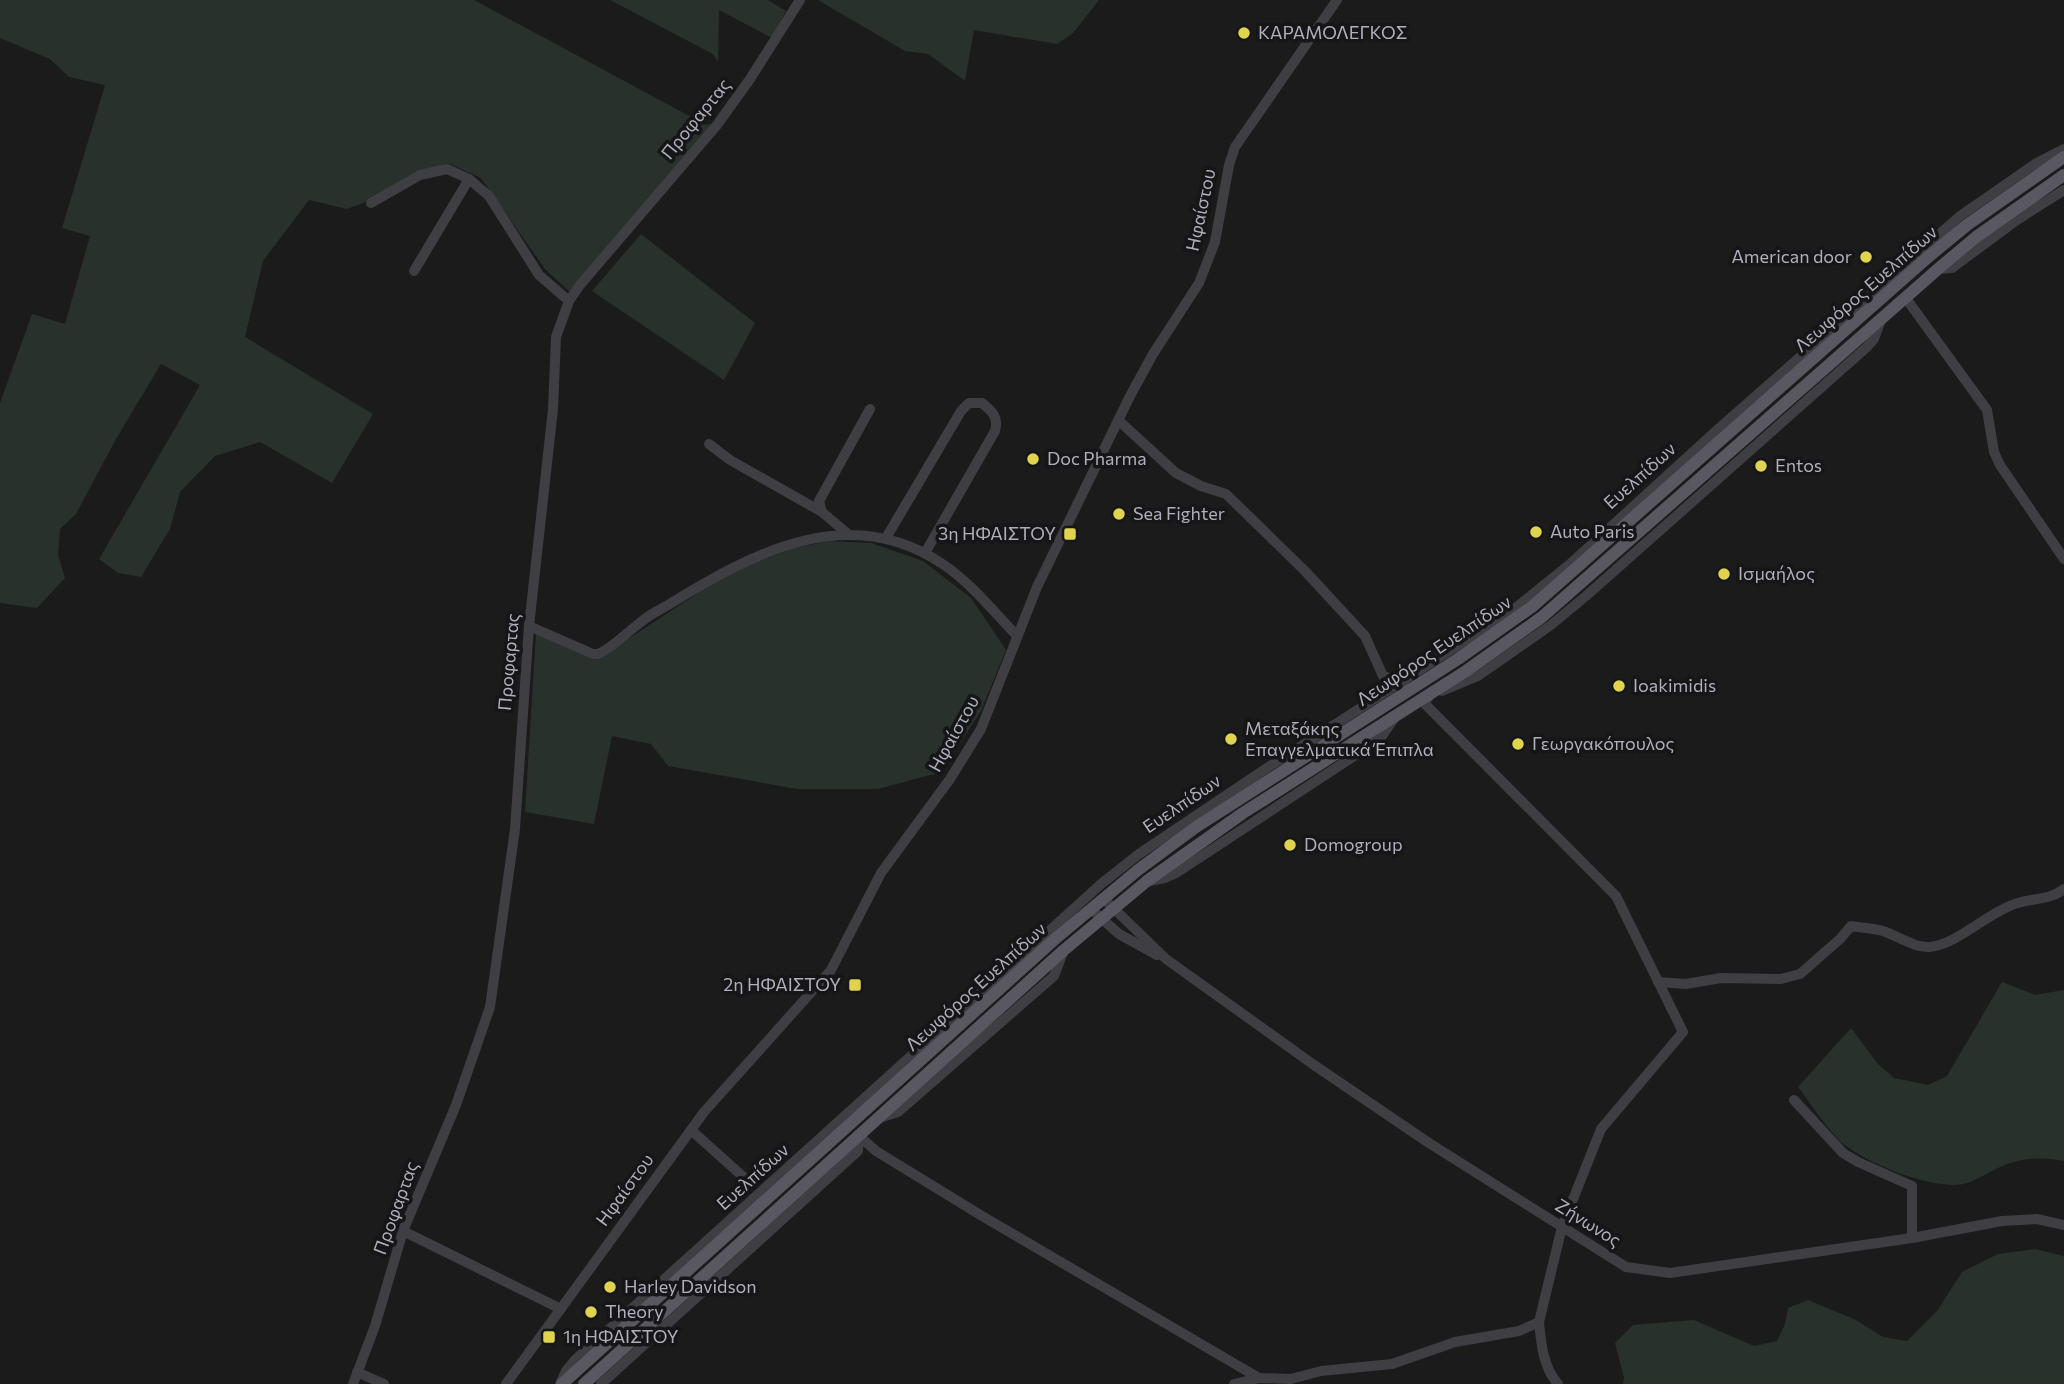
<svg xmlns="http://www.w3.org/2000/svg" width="2064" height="1384" font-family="Commissioner,sans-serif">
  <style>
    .green { fill: #29312c }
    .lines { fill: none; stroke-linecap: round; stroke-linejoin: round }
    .minor { stroke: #3e3e43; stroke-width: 10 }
    .major { stroke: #595860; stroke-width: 12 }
    .poi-dot { fill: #e0d44f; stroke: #161517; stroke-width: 2.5 }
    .labels { text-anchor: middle; stroke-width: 7; stroke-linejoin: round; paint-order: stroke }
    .poi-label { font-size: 18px; fill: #afafba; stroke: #161517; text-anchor: start }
    .street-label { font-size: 18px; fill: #afafba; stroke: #161517 }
  </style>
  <rect width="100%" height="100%" fill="#1b1b1c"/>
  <!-- green -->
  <g class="green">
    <polygon points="0,0 474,0 706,125 713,123 571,293 545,269 481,178 450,164 415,174 363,203 347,209 309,200 263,261 245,337 373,414 332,483 260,442 215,456 180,492 170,529 141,577 118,573 99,559 200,385 161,364 116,439 76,514 60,529 58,555 65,578 37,608 0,603 0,403 32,314 65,324 90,236 62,228 105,85 69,77 50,59 0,38"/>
    <polygon points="610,0 768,0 786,11 772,38 719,10 718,62 713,54"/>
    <polygon points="818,0 1099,0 1073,33 1057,44 974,30 965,81 928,54 905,51"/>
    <polygon points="641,234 755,323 724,380 592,291"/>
    <polygon points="829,541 871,543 923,561 971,598 1006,650 981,711 941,772 878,789 797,789 668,766 651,744 612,736 594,824 525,812 536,634 598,659 730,572 791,549"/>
    <path d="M2002,982L2035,995L2064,990V1161C2040,1156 2019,1158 1996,1169C1987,1173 1977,1180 1967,1183C1937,1193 1859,1161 1838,1139C1823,1123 1811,1104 1798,1087L1851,1028L1878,1064L1894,1078L1928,1085L1947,1076Z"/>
    <polygon points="2035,1249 2064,1256 2064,1384 1623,1384 1624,1378 1615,1343 1633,1325 1694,1320 1754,1346 1777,1341 1785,1324 1788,1308 1808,1300 1856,1320 1883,1337 1907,1341 1937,1311 1962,1272 1998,1254"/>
  </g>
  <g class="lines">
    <!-- minor -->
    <g class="minor">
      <polyline points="371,203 420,175 447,169 469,179 489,196 539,275 569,301"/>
      <polyline points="1938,269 1952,268 2017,220 2064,190"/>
      <polyline points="414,271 469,179"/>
      <polyline points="1905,297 1987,410 1994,452 2000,465 2064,559"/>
      <polyline points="1118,420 1176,473 1201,486 1226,494 1305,571 1365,636 1383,676 1404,682"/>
      <polyline points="709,444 730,460 822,512"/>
      <polyline points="848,534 822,512 819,501 870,409"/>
      <path d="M886,538L961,411L969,403H982C992,411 999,417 995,431L925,553"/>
      <path d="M529,626L593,654H598C614,647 627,632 641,622C649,615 659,610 668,605C752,553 850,500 944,565C972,584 994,612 1017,636"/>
      <polyline points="1442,691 1478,676 1551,625 1586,596 1867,347 1874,339 1881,320"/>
      <polyline points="1150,881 1165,878 1176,873 1380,739 1395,717"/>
      <polyline points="1104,899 1166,959 1314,1065 1429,1143 1626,1267 1670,1273 1912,1238 2002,1221 2037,1219 2064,1225"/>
      <polyline points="1091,909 1119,934 1157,955"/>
      <path d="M1658,982L1686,984L1721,978L1781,979L1800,974L1840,939L1851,926C1862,928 1873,928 1883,931C1898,936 1914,948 1930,947C1957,945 1989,911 2018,903C2034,898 2050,900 2064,889"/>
      <polyline points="1794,1100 1843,1153 1858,1162 1912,1186 1912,1238"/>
      <polyline points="879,1118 898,1112 1054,976 1064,950"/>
      <polyline points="691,1130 749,1182"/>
      <polyline points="859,1136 876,1151 982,1216 1259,1378"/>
      <polyline points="403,1231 561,1309"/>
      <path d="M1539,1322C1541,1342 1543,1368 1558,1384"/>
      <polyline points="357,1372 384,1384"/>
      <polyline points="353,1384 375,1326 403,1231 456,1105 490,1007 515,829 529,626 553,409 556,337 569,301 580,285 717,125 750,79 800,0"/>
      <polyline points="506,1384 704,1112 831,970 881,873 950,779 981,729 1037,587 1130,396 1153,354 1199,283 1215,242 1229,165 1235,147 1337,0"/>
      <polyline points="560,1384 566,1371 575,1360 1101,884 1139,854 1267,768 1513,610 1569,565 1716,431 1960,216 2035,164 2064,149"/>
      <polyline points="601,1384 858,1151 859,1136"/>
      <polyline points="1234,1384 1259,1378 1291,1379 1321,1371 1392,1364 1455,1342 1519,1331 1539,1322 1562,1227 1601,1129 1683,1032 1616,896 1421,700 1428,698"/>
    </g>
    <!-- major -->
    <g class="major">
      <polyline points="562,1384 1055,939 1138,870 1196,827 1458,659 1533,606 1927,258 1967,225 2064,157"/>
      <polyline points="584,1384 1064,950 1147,881 1243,813 1466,671 1542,617 1938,269 1976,237 2064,175"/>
    </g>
  </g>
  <!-- markers -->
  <g class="poi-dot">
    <circle cx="1244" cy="33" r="7"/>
    <circle cx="1866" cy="257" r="7"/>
    <circle cx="1033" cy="459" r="7"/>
    <circle cx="1761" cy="466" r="7"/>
    <circle cx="1119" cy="514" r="7"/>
    <circle cx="1536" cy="532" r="7"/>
    <rect x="1063" y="527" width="14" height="14" rx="3.5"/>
    <circle cx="1724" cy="574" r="7"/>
    <circle cx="1619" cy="686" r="7"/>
    <circle cx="1231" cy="739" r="7"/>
    <circle cx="1518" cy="744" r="7"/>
    <circle cx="1290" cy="845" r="7"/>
    <rect x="848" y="978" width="14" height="14" rx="3.5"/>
    <circle cx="610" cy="1287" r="7"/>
    <circle cx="591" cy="1312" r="7"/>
    <rect x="542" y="1330" width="14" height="14" rx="3.5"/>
  </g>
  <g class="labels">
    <!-- poi labels -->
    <g class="poi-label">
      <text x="1258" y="39">ΚΑΡΑΜΟΛΕΓΚΟΣ</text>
      <text x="1852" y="263" text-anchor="end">American door</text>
      <text x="1047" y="465">Doc Pharma</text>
      <text x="1775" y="472">Entos</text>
      <text x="1133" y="520">Sea Fighter</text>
      <text x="1550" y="538">Auto Paris</text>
      <text x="1056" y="540" text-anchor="end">3η ΗΦΑΙΣΤΟΥ</text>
      <text x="1738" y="580">Ισμαήλος</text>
      <text x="1633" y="692">Ioakimidis</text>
      <text x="1245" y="735">Μεταξάκης<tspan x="1245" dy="21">Επαγγελματικά Έπιπλα</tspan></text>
      <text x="1532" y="750">Γεωργακόπουλος</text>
      <text x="1304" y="851">Domogroup</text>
      <text x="841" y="991" text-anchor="end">2η ΗΦΑΙΣΤΟΥ</text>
      <text x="624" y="1293">Harley Davidson</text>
      <text x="605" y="1318">Theory</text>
      <text x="563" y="1343">1η ΗΦΑΙΣΤΟΥ</text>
    </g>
    <!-- street labels -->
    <g class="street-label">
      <text transform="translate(696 119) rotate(-51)" y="6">Προφαρτας</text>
      <text transform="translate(1201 210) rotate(-78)" y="6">Ηφαίστου</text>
      <text transform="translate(1866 289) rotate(-41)" y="6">Λεωφόρος Ευελπίδων</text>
      <text transform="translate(1640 476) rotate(-42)" y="6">Ευελπίδων</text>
      <text transform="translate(1434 651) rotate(-34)" y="6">Λεωφόρος Ευελπίδων</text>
      <text transform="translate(509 662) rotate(-85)" y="6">Προφαρτας</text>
      <text transform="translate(954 734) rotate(-61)" y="6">Ηφαίστου</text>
      <text transform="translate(1182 804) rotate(-34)" y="6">Ευελπίδων</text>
      <text transform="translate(976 987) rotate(-42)" y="6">Λεωφόρος Ευελπίδων</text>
      <text transform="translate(753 1177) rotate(-42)" y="6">Ευελπίδων</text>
      <text transform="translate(625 1190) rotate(-54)" y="6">Ηφαίστου</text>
      <text transform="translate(396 1208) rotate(-70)" y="6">Προφαρτας</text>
      <text transform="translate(1588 1223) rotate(32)" y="6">Ζήνωνος</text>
    </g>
  </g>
</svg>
